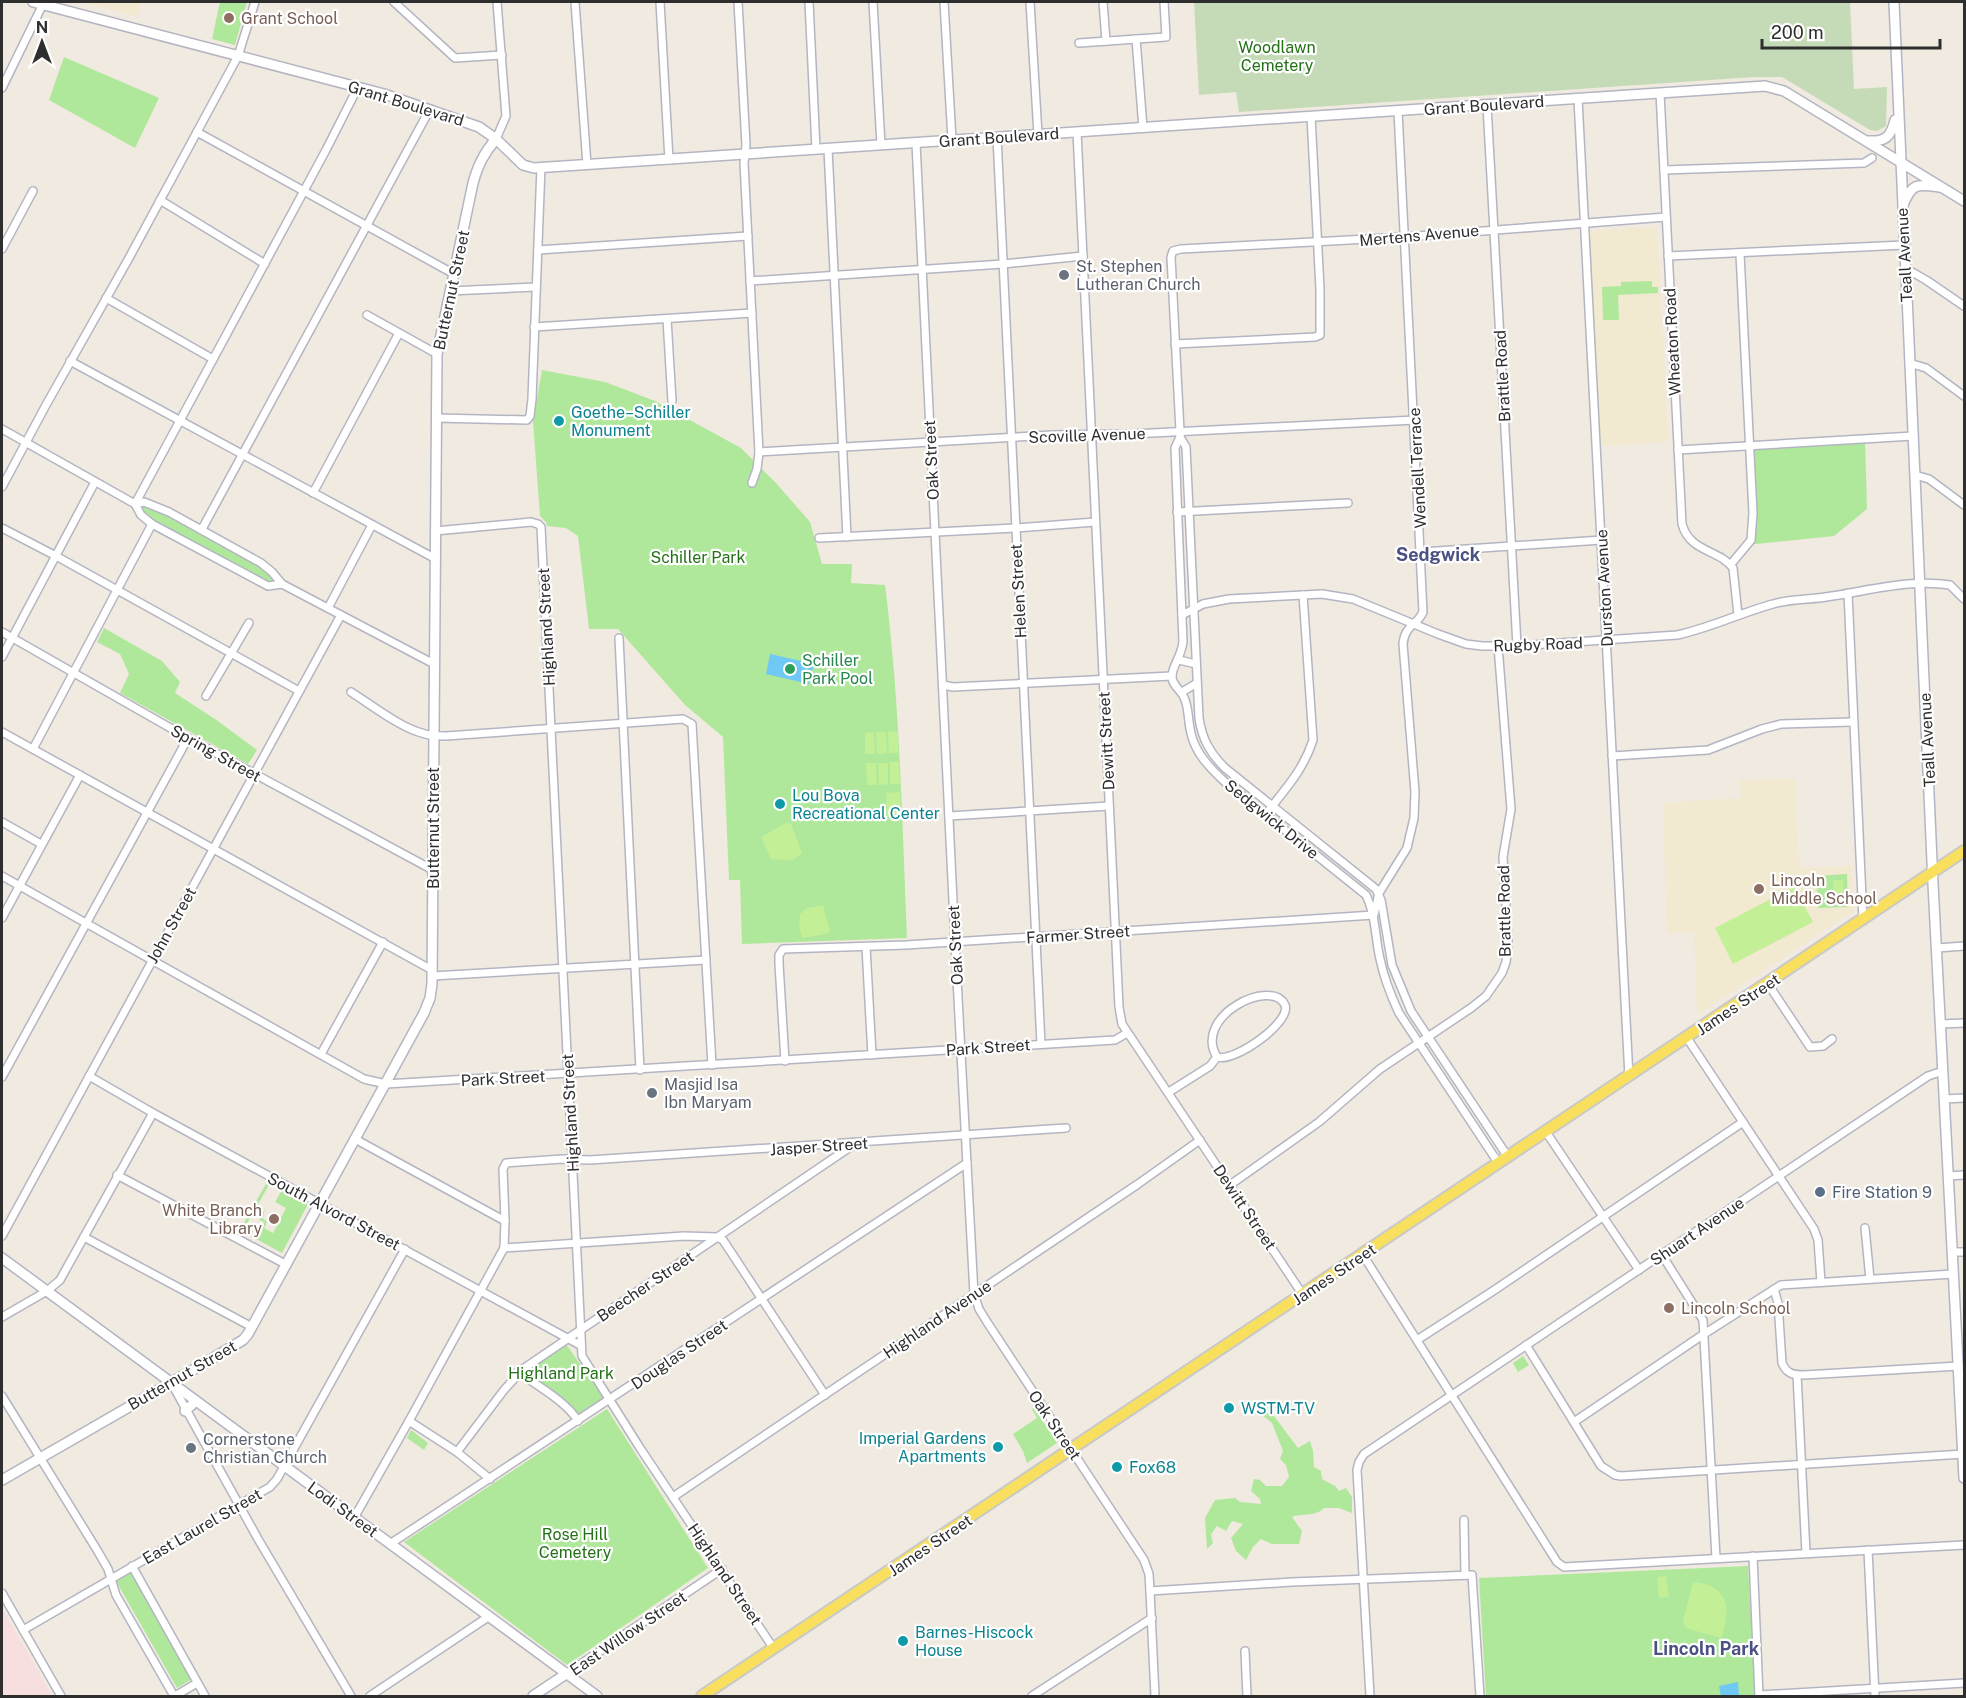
<svg xmlns="http://www.w3.org/2000/svg" width="1966" height="1698" font-family="'Public Sans',sans-serif">
  <style>
    .education { fill: #f1e9d0 }
    .medical { fill: #f6dfde }
    .green { fill: #afe89b }
    .cemetery { fill: #c5dab7 }
    .pitch { fill: #c3ef97 }
    .water { fill: #70c8f5 }
    .lines { fill: none; stroke-linecap: round; stroke-linejoin: round }
    .street-casing { stroke: #b4b5c2; stroke-width: 10 }
    .secondary-casing { stroke: #b4b5c2; stroke-width: 12 }
    .primary-casing { stroke: #c9c9c9; stroke-width: 14 }
    .street { stroke: #fff; stroke-width: 7 }
    .secondary { stroke: #fff; stroke-width: 9 }
    .primary { stroke: #f8df5d; stroke-width: 10 }
    .education-dot { fill: #8d6e63; stroke: #fff; stroke-width: 2 }
    .worship-dot { fill: #6b7280; stroke: #fff; stroke-width: 2 }
    .culture-dot { fill: #0f9aa8; stroke: #fff; stroke-width: 2 }
    .leisure-dot { fill: #2e9e5b; stroke: #fff; stroke-width: 2 }
    .service-dot { fill: #5c6f8a; stroke: #fff; stroke-width: 2 }
    .labels { text-anchor: middle; stroke-width: 4.5; stroke-linejoin: round; paint-order: stroke }
    .education-label { font-size: 16px; fill: #785e54; stroke: #fff; text-anchor: start }
    .park-label { font-size: 16px; fill: #247118; stroke: #fff }
    .street-label { font-size: 16px; fill: #2e2e2e; stroke: #fff }
    .worship-label { font-size: 16px; fill: #5b616d; stroke: #fff; text-anchor: start }
    .culture-label { font-size: 16px; fill: #0d838f; stroke: #fff; text-anchor: start }
    .leisure-label { font-size: 16px; fill: #27864d; stroke: #fff; text-anchor: start }
    .service-label { font-size: 16px; fill: #4e5e75; stroke: #fff; text-anchor: start }
    .neighbourhood-label { font-size: 18px; font-weight: bold; fill: #4b5182; stroke: #fff }
  </style>
  <rect width="100%" height="100%" fill="#f0eae0"/>
  <!-- education -->
  <g class="education">
    <polygon points="79,2 141,2 137,16"/>
    <polygon points="1657,227 1668,442 1600,446 1589,231"/>
    <polygon points="1795,779 1799,867 1801,868 1851,866 1853,911 1697,1015 1694,932 1667,933 1663,803 1741,798 1740,780"/>
  </g>
  <!-- medical -->
  <polygon class="medical" points="2,1608 52,1696 2,1696"/>
  <!-- green -->
  <g class="green">
    <polygon points="220,2 247,2 235,45 212,39"/>
    <polygon points="64,57 159,98 135,148 49,100"/>
    <polygon points="1652,281 1652,287 1658,287 1658,293 1618,295 1619,320 1603,320 1602,287 1621,286 1621,282"/>
    <path d="M542,370L605,382L655,401L741,448L776,483L810,522L822,564H852L851,583L885,585C900,702 902,820 907,938L742,944L740,880H729L723,737L685,705L618,629H589L578,536L566,528L547,526L546,522L540,516L533,421Z"/>
    <polygon points="1865,439 1867,509 1834,536 1747,545 1751,540 1749,446"/>
    <polygon points="143,505 158,509 245,556 266,570 275,579 273,582 270,583 155,521 142,510"/>
    <polygon points="104,628 162,661 180,682 175,693 215,719 257,750 248,764 120,693 129,674 120,654 97,642"/>
    <polygon points="1847,874 1848,907 1818,908 1816,876"/>
    <polygon points="267,1182 279,1189 269,1185 245,1227 247,1234 240,1230"/>
    <polygon points="282,1190 308,1204 282,1253 251,1236 257,1234 264,1222 259,1220 265,1208 263,1219 267,1222 264,1228 273,1233 286,1208 275,1202"/>
    <polygon points="566,1344 603,1397 603,1400 581,1414 578,1414 526,1370"/>
    <polygon points="1523,1356 1529,1365 1518,1372 1513,1363"/>
    <path d="M1265,1404L1298,1448L1310,1441L1313,1451L1314,1467L1321,1471L1322,1479L1335,1486L1339,1491L1346,1488L1352,1497V1513L1339,1508H1324C1316,1517 1302,1513 1292,1517L1302,1531L1299,1544H1272L1261,1539L1253,1547L1246,1560L1236,1551L1231,1538L1243,1524L1232,1521L1226,1531L1217,1526L1211,1534L1213,1543L1207,1549L1205,1518L1215,1500L1235,1498L1240,1502L1261,1504L1260,1499L1251,1491L1254,1479L1260,1480L1266,1486H1282L1289,1477L1286,1465L1280,1459L1283,1451L1272,1423L1262,1415Z"/>
    <polygon points="1034,1408 1057,1443 1027,1463 1023,1451 1013,1434 1037,1418 1032,1409"/>
    <polygon points="607,1409 708,1568 567,1665 404,1542"/>
    <polygon points="411,1430 428,1443 424,1450 407,1438"/>
    <polygon points="1748,1566 1755,1696 1486,1696 1479,1578"/>
    <polygon points="131,1572 192,1679 177,1688 116,1581"/>
  </g>
  <!-- cemetery -->
  <polygon class="cemetery" points="1194,2 1850,2 1854,89 1887,87 1886,126 1877,131 1870,130 1782,77 1754,77 1239,112 1236,92 1199,95"/>
  <!-- pitch -->
  <g class="pitch">
    <polygon points="898,731 898,753 889,753 888,732"/>
    <polygon points="874,732 875,754 865,754 865,733"/>
    <polygon points="876,732 886,732 887,753 877,754"/>
    <polygon points="890,762 899,762 900,784 890,784"/>
    <polygon points="866,763 876,763 877,785 867,785"/>
    <polygon points="878,763 888,763 888,784 879,785"/>
    <polygon points="900,792 901,817 887,817 886,793"/>
    <polygon points="786,823 791,824 802,853 793,860 771,859 761,837"/>
    <polygon points="1833,880 1843,880 1844,901 1834,901"/>
    <polygon points="1794,887 1813,922 1733,964 1715,928"/>
    <polygon points="823,905 830,931 826,934 802,938 799,926 800,914 807,908"/>
    <polygon points="1666,1576 1669,1597 1659,1598 1657,1577"/>
    <path d="M1693,1582C1728,1585 1732,1608 1721,1638L1686,1628L1683,1622Z"/>
  </g>
  <!-- water -->
  <g class="water">
    <polygon points="770,654 814,664 809,684 766,674"/>
    <polygon points="1738,1682 1739,1696 1721,1696 1719,1686"/>
  </g>
  <g class="lines">
    <!-- street casing -->
    <g class="street-casing">
      <g id="street">
        <polyline points="394,2 455,58 502,55"/>
        <polyline points="575,2 587,165"/>
        <polyline points="660,2 669,160"/>
        <polyline points="738,2 746,145 744,163 759,452 757,469 752,483"/>
        <polyline points="809,2 816,149"/>
        <polyline points="873,2 881,145"/>
        <polyline points="944,2 952,140"/>
        <polyline points="1030,2 1038,135"/>
        <polyline points="1103,2 1106,41"/>
        <polyline points="1136,39 1143,128"/>
        <polyline points="1079,43 1166,37 1164,2"/>
        <polyline points="2,88 43,4"/>
        <path d="M1660,93L1682,524C1690,553 1719,549 1733,568L1738,615"/>
        <polyline points="1578,99 1629,1077"/>
        <polyline points="1487,105 1517,646"/>
        <polyline points="197,132 454,274"/>
        <polyline points="1077,132 1119,1007 1122,1024 1303,1295"/>
        <polyline points="997,137 1041,1044"/>
        <polyline points="496,139 506,116 497,2"/>
        <polyline points="916,143 955,942 974,1294 979,1309 987,1322 1144,1560 1149,1574 1150,1591 1155,1696"/>
        <polyline points="828,149 847,537"/>
        <polyline points="1664,170 1864,163 1872,158"/>
        <polyline points="160,200 265,264"/>
        <polyline points="2,249 33,191"/>
        <polyline points="538,250 748,236"/>
        <polyline points="1668,256 1904,245"/>
        <polyline points="1905,268 1926,280 1964,306"/>
        <polyline points="750,281 1003,264 1083,256"/>
        <polyline points="450,291 536,287"/>
        <polyline points="106,298 213,359"/>
        <polyline points="367,315 437,354"/>
        <polyline points="667,319 672,401"/>
        <polyline points="534,327 752,313"/>
        <polyline points="1175,344 1315,337 1320,335 1320,289 1311,116"/>
        <polyline points="70,361 434,558"/>
        <polyline points="1909,363 1926,368 1964,396"/>
        <polyline points="436,418 527,420 530,416 532,399 541,167"/>
        <polyline points="2,429 135,504 141,515 152,524 268,586 282,584"/>
        <path d="M1180,437L1186,447L1199,718C1202,739 1210,753 1225,768L1376,889L1381,900L1392,965L1411,1011L1508,1157"/>
        <polyline points="1678,450 1913,436"/>
        <polyline points="759,452 1052,435 1132,434 1415,420"/>
        <polyline points="1915,475 1929,479 1964,505"/>
        <polyline points="2,487 46,405 129,258 238,56 255,2"/>
        <polyline points="313,493 399,333"/>
        <polyline points="135,504 326,150 358,87"/>
        <polyline points="135,504 144,502 169,512 261,563 272,572 282,584 434,664"/>
        <polyline points="1177,512 1348,503"/>
        <polyline points="2,528 56,556 299,691"/>
        <polyline points="202,529 430,109"/>
        <polyline points="435,531 531,522 538,524 541,527 582,1356 640,1448 774,1649"/>
        <polyline points="819,538 1015,528 1095,522"/>
        <polyline points="1422,552 1602,540"/>
        <polyline points="1731,564 1751,540 1753,513 1740,254"/>
        <polyline points="1848,593 1863,920"/>
        <polyline points="328,608 372,525"/>
        <path d="M1182,615L1203,604L1229,599L1322,594L1353,599L1438,634L1466,644L1482,646H1517L1677,635C1710,628 1740,613 1773,604C1792,598 1813,600 1832,596C1872,590 1910,579 1950,585L1964,599"/>
        <polyline points="2,632 188,738 433,870"/>
        <polyline points="619,638 640,1070"/>
        <polyline points="2,657 95,482"/>
        <polyline points="1179,660 1196,664"/>
        <polyline points="943,685 953,687 1172,676"/>
        <path d="M351,692C370,704 401,728 422,733C429,736 438,736 446,736L683,719L692,724L712,1065"/>
        <polyline points="1182,692 1197,683"/>
        <polyline points="206,696 249,623"/>
        <polyline points="2,732 432,970"/>
        <polyline points="33,749 152,524"/>
        <polyline points="1612,756 1708,750 1762,729 1781,724 1853,722"/>
        <path d="M1266,814C1285,789 1303,771 1313,740L1303,595"/>
        <polyline points="949,816 1109,806"/>
        <polyline points="2,822 41,844"/>
        <polyline points="2,876 364,1079 386,1084 1115,1040 1127,1033"/>
        <polyline points="2,918 80,775"/>
        <polyline points="866,947 872,1055"/>
        <polyline points="1937,948 1964,946"/>
        <polyline points="432,976 706,960"/>
        <polyline points="1768,984 1810,1047 1823,1046 1832,1039"/>
        <polyline points="1941,1024 1964,1023"/>
        <polyline points="1687,1038 1814,1229 1818,1240 1821,1282"/>
        <polyline points="321,1054 383,942"/>
        <path d="M785,1061L779,964V955L783,949L906,945L1374,915L1379,893L1407,848L1414,818L1415,792L1403,644C1405,624 1417,626 1423,612L1398,111"/>
        <polyline points="89,1076 153,1113 580,1345"/>
        <polyline points="2,1077 188,738"/>
        <path d="M1169,1092L1210,1066L1217,1057C1234,1063 1292,1022 1285,1005C1272,977 1192,1016 1217,1057"/>
        <polyline points="1944,1099 1964,1098"/>
        <polyline points="1546,1132 1639,1270"/>
        <polyline points="355,1139 505,1221"/>
        <path d="M1499,1164L1399,1013C1391,996 1384,978 1380,959C1375,938 1376,915 1366,895L1225,782C1210,768 1195,753 1191,733C1188,722 1189,710 1185,700C1183,691 1171,685 1172,676C1172,666 1182,656 1183,641L1175,448L1180,437V431L1171,257L1173,251L1181,249L1405,237L1666,217"/>
        <polyline points="117,1175 287,1265"/>
        <polyline points="1948,1176 1964,1175"/>
        <polyline points="1230,1185 1319,1122 1380,1069 1471,1008 1486,996 1502,973 1506,962 1508,942 1503,857 1511,809 1498,646"/>
        <polyline points="1865,1228 1870,1279"/>
        <polyline points="2,1236 341,615"/>
        <polyline points="84,1237 252,1327"/>
        <polyline points="504,1248 684,1236 717,1237 723,1240 825,1395"/>
        <polyline points="1952,1252 1964,1252"/>
        <polyline points="1363,1255 1557,1562 1564,1567 1964,1545"/>
        <polyline points="1662,1255 1703,1320 1716,1558"/>
        <path d="M1774,1289L1778,1303L1782,1363C1787,1374 1793,1375 1804,1375L1959,1366"/>
        <polyline points="2,1317 47,1291 60,1280 153,1113"/>
        <polyline points="1417,1340 1493,1291 1743,1122"/>
        <polyline points="1526,1345 1601,1466 1615,1475 1621,1476 1963,1454"/>
        <path d="M518,1372C536,1385 567,1402 578,1421"/>
        <polyline points="1797,1375 1806,1553"/>
        <polyline points="172,1384 258,1539 351,1696"/>
        <polyline points="2,1396 97,1550 108,1569 116,1595 174,1696"/>
        <polyline points="409,1421 457,1452 490,1479"/>
        <polyline points="1574,1422 1704,1334 1781,1285 1953,1274"/>
        <polyline points="457,1452 504,1390 523,1369 856,1143"/>
        <polyline points="673,1497 1138,1184 1200,1140"/>
        <polyline points="354,1518 409,1421 504,1248 505,1221 503,1169 506,1163 562,1159 590,1160 1066,1128"/>
        <polyline points="1464,1520 1465,1575"/>
        <polyline points="390,1544 967,1163"/>
        <polyline points="1868,1550 1875,1696"/>
        <polyline points="1753,1556 1759,1696"/>
        <polyline points="132,1566 205,1696"/>
        <polyline points="1150,1591 1292,1582 1472,1575 1480,1696"/>
        <polyline points="2,1593 61,1696"/>
        <polyline points="23,1630 270,1487 277,1479 405,1249"/>
        <polyline points="1245,1651 1247,1696"/>
        <polyline points="566,1674 722,1569"/>
        <polyline points="1759,1695 1964,1683"/>
        <polyline points="175,1696 197,1683"/>
        <polyline points="370,1696 488,1617"/>
        <polyline points="1032,1696 1152,1618"/>
        <polyline points="1370,1696 1357,1470 1359,1462 1364,1454 1928,1076 1943,1071"/>
      </g>
    </g>
    <!-- secondary casing -->
    <g class="secondary-casing">
      <g id="secondary">
        <polyline points="33,2 384,94 479,127 496,139 523,165 534,168 1765,86 1784,91 1964,201"/>
        <polyline points="1894,2 1933,884 1964,1478"/>
        <path d="M1868,141C1885,142 1891,137 1895,120"/>
        <path d="M1903,205C1912,183 1917,184 1939,187"/>
        <polyline points="2,1258 597,1696"/>
        <polyline points="185,1411 196,1401"/>
        <path d="M2,1480L205,1363L243,1340L248,1334L424,1013L430,998L432,984L437,354L473,183C478,165 484,153 496,139"/>
        <polyline points="533,1696 566,1674"/>
      </g>
    </g>
    <!-- primary casing -->
    <g class="primary-casing">
      <polyline id="primary" points="702,1696 1964,851"/>
    </g>
    <!-- street -->
    <use href="#street" class="street"/>
    <!-- secondary -->
    <use href="#secondary" class="secondary"/>
    <!-- primary -->
    <use href="#primary" class="primary"/>
  </g>
  <!-- markers -->
  <g class="education-dot">
    <circle cx="229" cy="18" r="6"/>
    <circle cx="1759" cy="889" r="6"/>
    <circle cx="274" cy="1219" r="6"/>
    <circle cx="1669" cy="1308" r="6"/>
  </g>
  <g class="worship-dot">
    <circle cx="1064" cy="275" r="6"/>
    <circle cx="652" cy="1093" r="6"/>
    <circle cx="191" cy="1448" r="6"/>
  </g>
  <g class="culture-dot">
    <circle cx="559" cy="421" r="6"/>
    <circle cx="780" cy="804" r="6"/>
    <circle cx="1229" cy="1408" r="6"/>
    <circle cx="998" cy="1447" r="6"/>
    <circle cx="1117" cy="1467" r="6"/>
    <circle cx="903" cy="1641" r="6"/>
  </g>
  <circle class="leisure-dot" cx="790" cy="669" r="6"/>
  <circle class="service-dot" cx="1820" cy="1192" r="6"/>
  <g class="labels">
    <!-- education labels -->
    <g class="education-label">
      <text x="241" y="24">Grant School</text>
      <text x="1771" y="886">Lincoln<tspan x="1771" dy="18">Middle School</tspan></text>
      <text x="262" y="1216" text-anchor="end">White Branch<tspan x="262" dy="18">Library</tspan></text>
      <text x="1681" y="1314">Lincoln School</text>
    </g>
    <!-- park labels -->
    <g class="park-label">
      <text x="1277" y="53">Woodlawn<tspan x="1277" dy="18">Cemetery</tspan></text>
      <text x="698" y="563">Schiller Park</text>
      <text x="561" y="1379">Highland Park</text>
      <text x="575" y="1540">Rose Hill<tspan x="575" dy="18">Cemetery</tspan></text>
    </g>
    <!-- street labels -->
    <g class="street-label">
      <text transform="translate(406 103) rotate(17)" y="6">Grant Boulevard</text>
      <text transform="translate(1484 105) rotate(-4)" y="6">Grant Boulevard</text>
      <text transform="translate(999 137) rotate(-4)" y="6">Grant Boulevard</text>
      <text transform="translate(1419 235) rotate(-5)" y="6">Mertens Avenue</text>
      <text transform="translate(1904 255) rotate(-93)" y="6">Teall Avenue</text>
      <text transform="translate(451 290) rotate(-78)" y="6">Butternut Street</text>
      <text transform="translate(1672 342) rotate(-93)" y="6">Wheaton Road</text>
      <text transform="translate(1502 376) rotate(-93)" y="6">Brattle Road</text>
      <text transform="translate(1087 435) rotate(-2)" y="6">Scoville Avenue</text>
      <text transform="translate(931 460) rotate(-93)" y="6">Oak Street</text>
      <text transform="translate(1417 468) rotate(-93)" y="6">Wendell Terrace</text>
      <text transform="translate(1604 588) rotate(-93)" y="6">Durston Avenue</text>
      <text transform="translate(1018 591) rotate(-93)" y="6">Helen Street</text>
      <text transform="translate(546 627) rotate(-93)" y="6">Highland Street</text>
      <text transform="translate(1538 644) rotate(-2)" y="6">Rugby Road</text>
      <text transform="translate(1927 740) rotate(-93)" y="6">Teall Avenue</text>
      <text transform="translate(1106 741) rotate(-93)" y="6">Dewitt Street</text>
      <text transform="translate(216 753) rotate(29)" y="6">Spring Street</text>
      <text transform="translate(1272 819) rotate(39)" y="6">Sedgwick Drive</text>
      <text transform="translate(433 828) rotate(-90)" y="6">Butternut Street</text>
      <text transform="translate(1504 911) rotate(-91)" y="6">Brattle Road</text>
      <text transform="translate(171 925) rotate(-61)" y="6">John Street</text>
      <text transform="translate(1078 934) rotate(-4)" y="6">Farmer Street</text>
      <text transform="translate(955 945) rotate(-93)" y="6">Oak Street</text>
      <text transform="translate(1738 1004) rotate(-34)" y="6">James Street</text>
      <text transform="translate(988 1047) rotate(-4)" y="6">Park Street</text>
      <text transform="translate(503 1078) rotate(-3)" y="6">Park Street</text>
      <text transform="translate(570 1113) rotate(-93)" y="6">Highland Street</text>
      <text transform="translate(819 1146) rotate(-4)" y="6">Jasper Street</text>
      <text transform="translate(1245 1207) rotate(56)" y="6">Dewitt Street</text>
      <text transform="translate(334 1211) rotate(28)" y="6">South Alvord Street</text>
      <text transform="translate(1697 1231) rotate(-34)" y="6">Shuart Avenue</text>
      <text transform="translate(1334 1274) rotate(-34)" y="6">James Street</text>
      <text transform="translate(645 1286) rotate(-34)" y="6">Beecher Street</text>
      <text transform="translate(937 1319) rotate(-34)" y="6">Highland Avenue</text>
      <text transform="translate(679 1354) rotate(-34)" y="6">Douglas Street</text>
      <text transform="translate(182 1375) rotate(-30)" y="6">Butternut Street</text>
      <text transform="translate(1055 1425) rotate(56)" y="6">Oak Street</text>
      <text transform="translate(343 1509) rotate(36)" y="6">Lodi Street</text>
      <text transform="translate(202 1526) rotate(-30)" y="6">East Laurel Street</text>
      <text transform="translate(930 1545) rotate(-34)" y="6">James Street</text>
      <text transform="translate(725 1574) rotate(56)" y="6">Highland Street</text>
      <text transform="translate(628 1633) rotate(-34)" y="6">East Willow Street</text>
    </g>
    <!-- worship labels -->
    <g class="worship-label">
      <text x="1076" y="272">St. Stephen<tspan x="1076" dy="18">Lutheran Church</tspan></text>
      <text x="664" y="1090">Masjid Isa<tspan x="664" dy="18">Ibn Maryam</tspan></text>
      <text x="203" y="1445">Cornerstone<tspan x="203" dy="18">Christian Church</tspan></text>
    </g>
    <!-- culture labels -->
    <g class="culture-label">
      <text x="571" y="418">Goethe–Schiller<tspan x="571" dy="18">Monument</tspan></text>
      <text x="792" y="801">Lou Bova<tspan x="792" dy="18">Recreational Center</tspan></text>
      <text x="1241" y="1414">WSTM-TV</text>
      <text x="986" y="1444" text-anchor="end">Imperial Gardens<tspan x="986" dy="18">Apartments</tspan></text>
      <text x="1129" y="1473">Fox68</text>
      <text x="915" y="1638">Barnes-Hiscock<tspan x="915" dy="18">House</tspan></text>
    </g>
    <!-- leisure labels -->
    <g class="leisure-label">
      <text x="802" y="666">Schiller<tspan x="802" dy="18">Park Pool</tspan></text>
    </g>
    <!-- service labels -->
    <g class="service-label">
      <text x="1832" y="1198">Fire Station 9</text>
    </g>
    <!-- neighbourhood labels -->
    <g class="neighbourhood-label">
      <text x="1438" y="561">Sedgwick</text>
      <text x="1706" y="1655">Lincoln Park</text>
    </g>
  </g>
  <!-- border -->
  <rect width="1966" height="1698" fill="none" stroke="#2e2e2e" stroke-width="6"/>
  <!-- north arrow -->
  <g transform="translate(42 42)" stroke="#ffffff" stroke-width="4.5" paint-order="stroke">
  <path d="M0-4.5L10 22L0 15L-10 22Z" fill="#2e2e2e"/>
  <text y="-9" font-size="16" font-weight="bold" text-anchor="middle" fill="#2e2e2e">N</text>
  </g>
  <!-- scale -->
  <path d="M1762 39v9h178v-9" fill="none" stroke="#2e2e2e" stroke-width="3"/>
  <text x="1771" y="39" font-size="18" fill="#2e2e2e" stroke="#ffffff" stroke-width="4.5" paint-order="stroke">200 m</text>
</svg>
